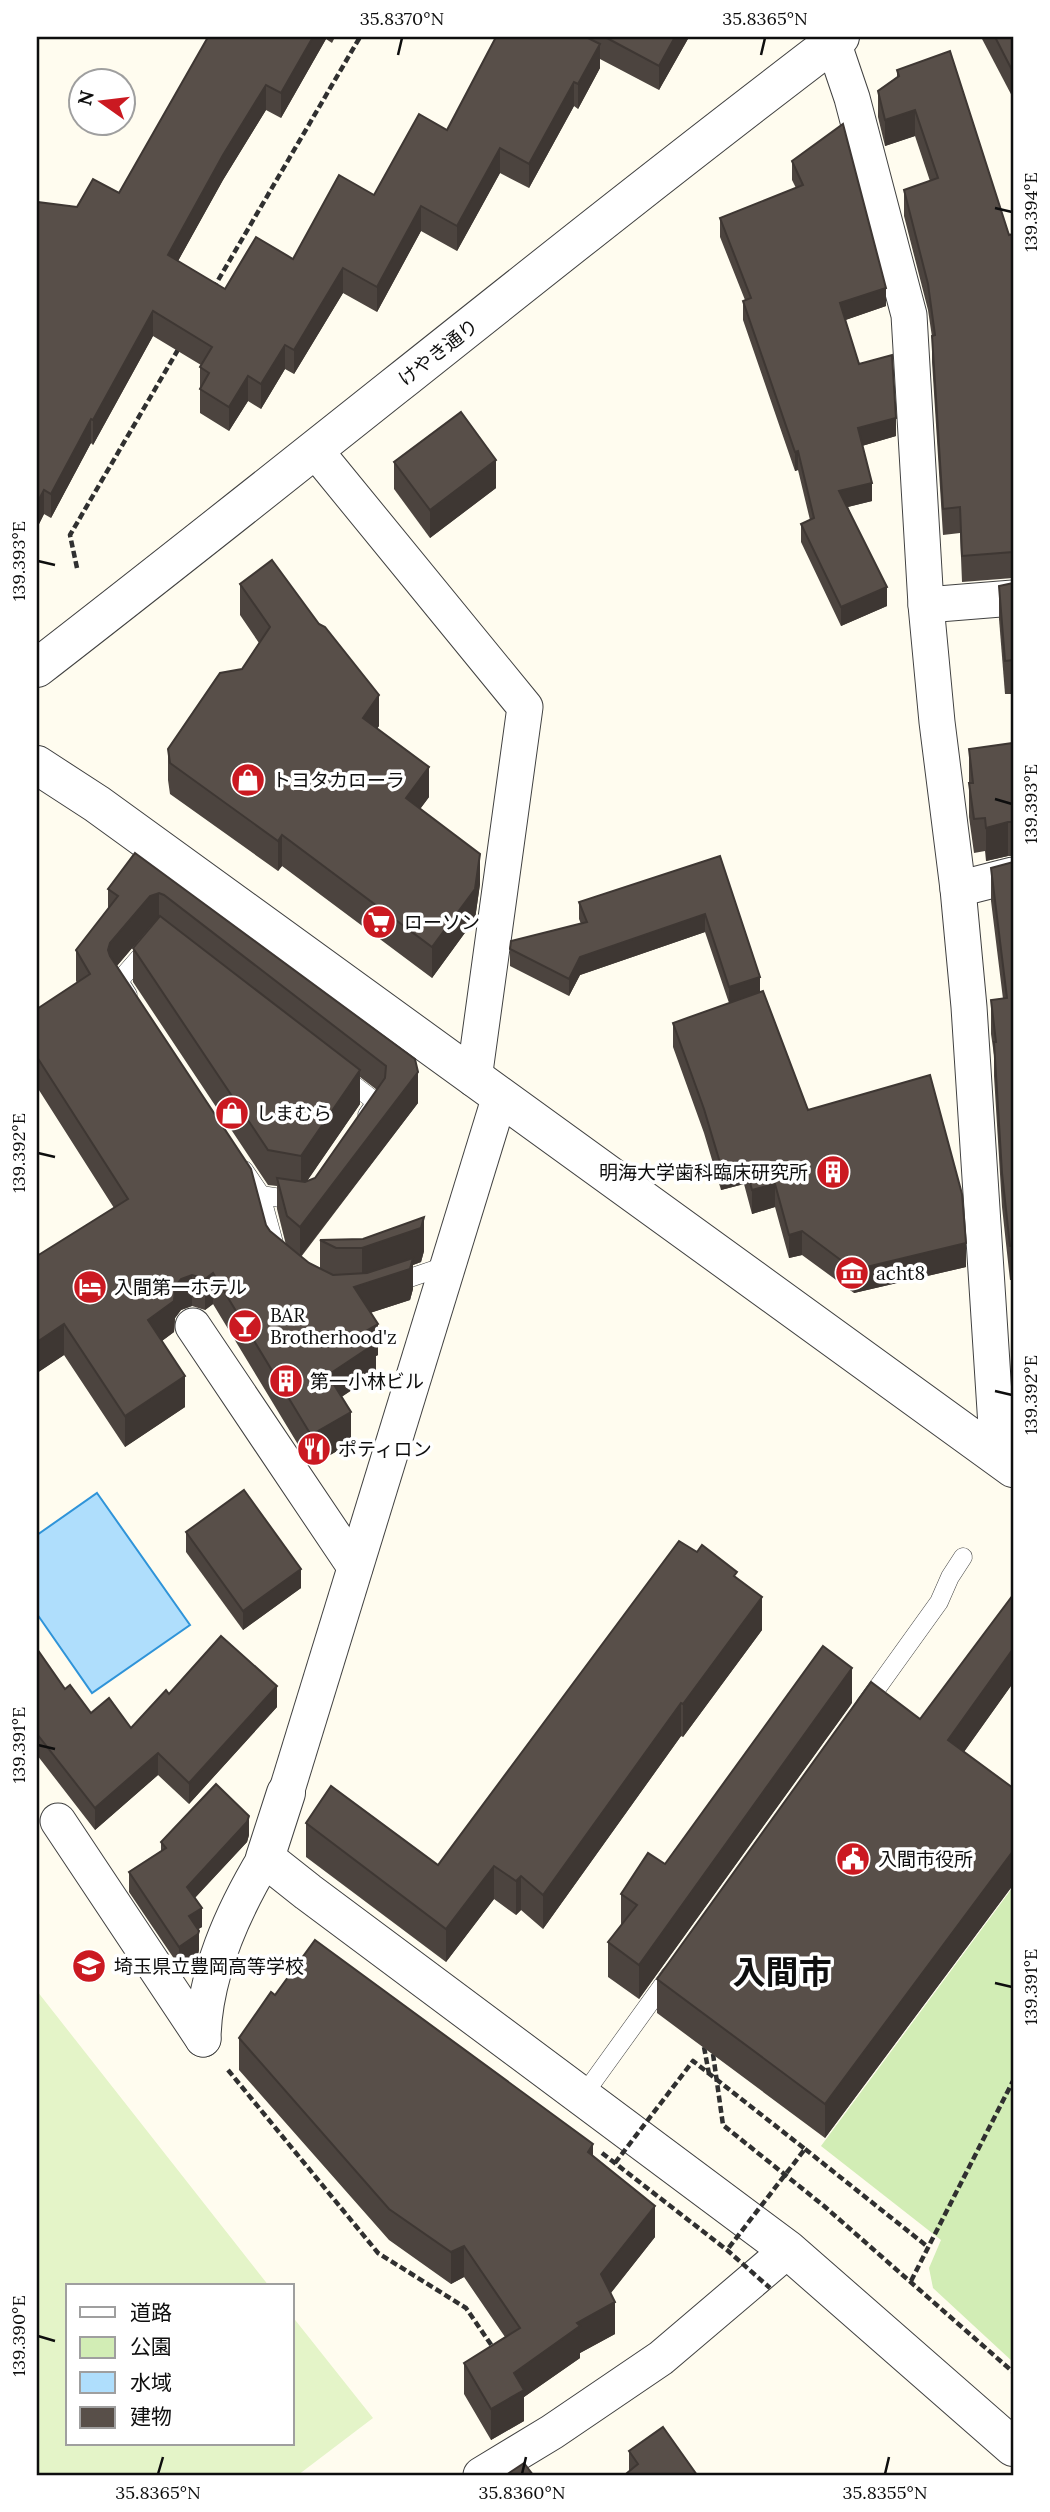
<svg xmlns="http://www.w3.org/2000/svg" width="1050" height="2512" font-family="Lora,'Noto Sans JP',serif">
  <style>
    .green { fill: #d2edb5 }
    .pitch { fill: #e4f4c8 }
    .water { fill: #afdefc; stroke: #2f94d9; stroke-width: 2 }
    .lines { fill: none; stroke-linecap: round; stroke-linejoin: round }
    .service-casing { stroke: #414141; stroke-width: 19 }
    .minor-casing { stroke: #414141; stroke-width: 37 }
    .tertiary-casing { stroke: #414141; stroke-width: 40 }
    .path { stroke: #303030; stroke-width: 4.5; stroke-dasharray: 7 3.5; stroke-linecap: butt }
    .service { stroke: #fff; stroke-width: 18 }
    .minor { stroke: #fff; stroke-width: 35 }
    .tertiary { stroke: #fff; stroke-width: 38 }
    .path-bridge { stroke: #303030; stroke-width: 4.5; stroke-dasharray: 7 3.5; stroke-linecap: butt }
    .wall { fill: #4c443f; fill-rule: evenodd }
    .shaded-wall { fill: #3e3733 }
    .building { fill: #584f49; stroke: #3e3733; stroke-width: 2 }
    .ticks { fill: none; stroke: #0e0e0e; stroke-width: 2.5 }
    .labels { text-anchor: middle; stroke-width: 7; stroke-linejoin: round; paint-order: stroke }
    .street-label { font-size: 19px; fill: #0e0e0e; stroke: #fff }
    .poi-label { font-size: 19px; fill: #0e0e0e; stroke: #fff; text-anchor: start }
    .town-label { font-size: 33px; font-weight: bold; fill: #0e0e0e; stroke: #fff }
    .neatline { fill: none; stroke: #0e0e0e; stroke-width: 2.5 }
    .ticks-label { font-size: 18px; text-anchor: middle; fill: #0e0e0e }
  </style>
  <rect width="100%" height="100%" fill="#fffcef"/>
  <!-- green -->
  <polygon class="green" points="1013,1887 1013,2362 933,2288 929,2268 941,2240 821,2146"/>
  <!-- pitch -->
  <polygon class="pitch" points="37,1991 269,2286 68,2286 68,2444 292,2444 292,2316 373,2418 298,2475 37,2475"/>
  <!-- water -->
  <polygon class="water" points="97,1493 190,1625 92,1693 37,1614 37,1535"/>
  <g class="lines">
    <!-- service casing -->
    <g class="service-casing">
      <g id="service">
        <polyline points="128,995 119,981 147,949"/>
        <polyline points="342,1076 376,1102 367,1115"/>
        <polyline points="244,1170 261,1195 277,1254"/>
        <polyline points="261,1195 300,1201"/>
        <polyline points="392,1284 448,1265"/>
        <polyline points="865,1705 939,1602 950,1577 963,1557"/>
        <polyline points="582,2097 670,1975"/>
      </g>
    </g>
    <!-- minor casing -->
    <g class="minor-casing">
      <g id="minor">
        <polyline points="833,42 852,98 909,315 926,605 937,722 958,889 969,1007 998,1457"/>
        <polyline points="314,449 525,707 474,1079"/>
        <polyline points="926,605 1013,598"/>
        <polyline points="958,889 1013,875"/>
        <polyline points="193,1326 355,1567"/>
        <polyline points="286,1793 500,1096"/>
        <polyline points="58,1821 203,2039"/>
        <path d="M203,2039C204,1975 232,1913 265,1858"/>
        <polyline points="481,2475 552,2432 661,2358 788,2250"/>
      </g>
    </g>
    <!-- tertiary casing -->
    <g class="tertiary-casing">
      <g id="tertiary">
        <path d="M37,668C306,460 569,243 840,37"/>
        <polyline points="37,765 97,804 1013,1468"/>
        <polyline points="286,1793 265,1858 308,1892 788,2250 1013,2447"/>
      </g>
    </g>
    <!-- path -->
    <g class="path">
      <polyline points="213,289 360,37"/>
      <polyline points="77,568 70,535 179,348"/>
      <polyline points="704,2047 709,2074"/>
      <polyline points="713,2054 723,2125 824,2206 1013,2372"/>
      <polyline points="228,2070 378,2253 466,2308 494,2349"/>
      <polyline points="805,2149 928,2247"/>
      <polyline points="911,2281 1013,2081"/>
    </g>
    <!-- service -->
    <use href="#service" class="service"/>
    <!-- minor -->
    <use href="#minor" class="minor"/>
    <!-- tertiary -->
    <use href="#tertiary" class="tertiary"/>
    <!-- path-bridge -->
    <g class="path-bridge">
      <polyline points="602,2153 727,2250 770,2288"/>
      <polyline points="615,2163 693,2061 805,2149 727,2250"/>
    </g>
  </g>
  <!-- wall -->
  <g class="wall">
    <polygon points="208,37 335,37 332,43 326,39 281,118 266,110 223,180 178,261 225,289 293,259 374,195 447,130 496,37 689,37 659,90 600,59 600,68 578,109 574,106 529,188 500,173 457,251 421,231 377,312 343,293 294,374 285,369 261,409 248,401 229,431 200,413 200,367 201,365 153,336 93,445 91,443 51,518 44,514 37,528 77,207 119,193"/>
    <polygon points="981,37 1013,37 1013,98"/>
    <polygon points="897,70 1009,235 1013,234 1013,578 962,582 960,533 943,535 932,362 932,337 928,310 904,216 904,190 930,181 915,136 885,146 878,117 878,91 897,77"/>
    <polygon points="792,161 886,306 845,320 859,364 896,436 862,446 872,501 848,507 887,606 841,626 801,542 801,524 810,520 798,470 795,471 743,320 743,301 745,300 720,237 720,218 796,188 792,180"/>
    <polygon points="394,462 496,488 430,538 394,489"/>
    <polygon points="1013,583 1013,694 1005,694 999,619 999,586"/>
    <polygon points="240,584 379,726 377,728 429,797 420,809 480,884 475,919 432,978 282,866 278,871 170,794 168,780 168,749 242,669 259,643 240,615"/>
    <polygon points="1013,743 1013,856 1008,856 986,861 985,851 974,853 969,817 969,749"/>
    <path d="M135,853L415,1059L418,1103L301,1257L309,1263L320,1269V1240L424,1251L421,1262L413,1265V1289L410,1300L370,1313L378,1355L376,1356V1374L341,1397L351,1443L311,1466L213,1304L205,1310L192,1306L181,1310L175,1318L174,1332L162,1341L185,1407L125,1447L64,1355L37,1373L114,1208L37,1087V1009L77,983L76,981V950L108,909V889ZM150,927H151L133,948V982L268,1185L277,1186V1209L286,1245L270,1231L266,1225L116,967ZM360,1077L377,1090L315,1178L306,1182L360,1104Z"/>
    <polygon points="720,856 760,992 808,1110 966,1267 854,1293 802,1255 789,1258 775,1207 752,1214 744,1184 721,1190 704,1133 673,1047 673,1023 729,1003 705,932 580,975 569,996 510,966 510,949 581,924 579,919 579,902"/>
    <polygon points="1013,862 1013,1280 1010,1280 1002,1207 994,1076 994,1055 991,1034 991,1000 1003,999 991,901 991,868"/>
    <polygon points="186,1532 301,1588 243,1630 186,1552"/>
    <polygon points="737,1578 762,1630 683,1737 681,1736 543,1929 521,1910 516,1915 494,1899 446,1962 306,1857 306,1823 438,1865"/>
    <polygon points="1013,1595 1013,1683 964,1752 1013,1788 1013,1885 825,2138 657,2013 657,1979 920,1719"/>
    <polygon points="37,1649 65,1689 91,1713 131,1728 169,1694 277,1707 189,1804 158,1775 95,1830 37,1755"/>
    <polygon points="852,1703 639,1999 608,1977 608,1942 621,1926 621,1894 665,1864"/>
    <polygon points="249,1835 247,1842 195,1898 202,1927 198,1929 199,1950 198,1954 179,1966 129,1892 129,1872 161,1851 161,1842"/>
    <polygon points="275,1995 593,2157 655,2237 611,2293 615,2334 580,2353 580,2358 524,2397 524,2421 491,2440 464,2394 464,2363 505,2337 464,2277 451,2284 389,2240 239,2070 239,2038"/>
    <polygon points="629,2451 697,2475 627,2475 627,2473 629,2471"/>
  </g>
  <!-- shaded-wall -->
  <g class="shaded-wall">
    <polygon points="313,37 326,37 326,39 281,118 281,93"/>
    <polygon points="675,37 689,37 659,90 659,66"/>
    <polygon points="600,44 600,68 578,109 578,84"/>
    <polygon points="574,82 574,106 529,188 529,164"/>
    <polygon points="266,85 266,110 223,180 168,279 168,255 223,155"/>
    <polygon points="915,110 915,136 885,146 885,120"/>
    <polygon points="500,148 500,173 457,251 457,226"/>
    <polygon points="421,206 421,231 377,312 377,287"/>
    <polygon points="343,268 343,293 294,374 294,350"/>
    <polygon points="886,288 886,306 840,322 840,303"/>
    <polygon points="153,311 153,336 93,445 93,420"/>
    <polygon points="285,345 285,369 261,409 261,384"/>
    <polygon points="248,376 248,401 229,431 229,407"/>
    <polygon points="896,418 896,436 858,447 858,428"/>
    <polygon points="91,419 91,443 51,518 51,494"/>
    <polygon points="798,451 798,470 795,471 795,452"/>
    <polygon points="496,460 496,488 430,538 430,510"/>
    <polygon points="872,483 872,501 839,509 839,491"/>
    <polygon points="44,490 44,514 37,528 37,503"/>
    <polygon points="887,587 887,606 841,626 841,607"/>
    <polygon points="379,695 379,726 363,748 363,718"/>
    <polygon points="429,767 429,797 406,828 406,798"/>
    <polygon points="1008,822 1008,856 986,861 986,828"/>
    <polygon points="282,835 282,866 278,871 278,841"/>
    <polygon points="480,854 480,884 475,919 432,978 432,947"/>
    <polygon points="159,893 159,924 150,927 110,974 108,950 110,943 150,896"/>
    <polygon points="705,914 705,932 580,975 569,996 569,979 580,957"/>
    <polygon points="760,977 760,994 729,1004 729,987"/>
    <polygon points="360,1070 360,1104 301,1190 301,1156"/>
    <polygon points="418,1072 418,1103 300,1257 300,1227"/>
    <polygon points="744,1160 744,1184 721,1190 721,1166"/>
    <polygon points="775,1184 775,1207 752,1214 752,1190"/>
    <polygon points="424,1217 424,1251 421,1262 413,1265 413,1289 410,1300 354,1318 354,1287 362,1282 362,1248"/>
    <polygon points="802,1231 802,1255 789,1258 789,1235"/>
    <polygon points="966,1243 966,1267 854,1293 854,1270"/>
    <polygon points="213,1273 213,1304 205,1310 205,1279"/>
    <polygon points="192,1275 192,1306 181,1310 175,1318 174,1332 148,1351 148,1320 181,1279"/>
    <polygon points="64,1324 64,1355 37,1373 37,1342"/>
    <polygon points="378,1324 378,1355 376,1356 376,1374 328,1406 328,1375 366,1331"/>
    <polygon points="185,1376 185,1407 125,1447 125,1416"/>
    <polygon points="351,1412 351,1443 311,1466 311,1435"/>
    <polygon points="301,1569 301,1588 243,1630 243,1611"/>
    <polygon points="762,1597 762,1630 683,1737 683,1704"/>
    <polygon points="1013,1649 1013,1683 948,1774 948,1740"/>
    <polygon points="852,1668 852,1703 639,1999 639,1965"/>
    <polygon points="277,1686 277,1707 189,1804 189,1783"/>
    <polygon points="681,1703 681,1736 543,1929 543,1895"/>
    <polygon points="158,1753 158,1775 95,1830 95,1808"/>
    <polygon points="249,1816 249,1835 247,1842 187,1906 187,1887"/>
    <polygon points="1013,1851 1013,1885 825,2138 825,2104"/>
    <polygon points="494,1866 494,1899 446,1962 446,1929"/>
    <polygon points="521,1876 521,1910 516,1915 516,1881"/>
    <polygon points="202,1908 202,1927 189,1935 189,1916"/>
    <polygon points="199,1931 199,1950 198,1954 179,1966 179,1947"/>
    <polygon points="593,2144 593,2175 588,2152"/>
    <polygon points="655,2206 655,2237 601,2305 601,2274"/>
    <polygon points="464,2246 464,2277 451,2284 451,2252"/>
    <polygon points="615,2302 615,2334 580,2353 580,2358 524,2397 524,2421 491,2440 491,2409 514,2373 577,2323"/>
  </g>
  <!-- building -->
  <g class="building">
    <polygon points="208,37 313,37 281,93 266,85 223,155 168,255 225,289 256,237 293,259 339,175 374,195 419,114 447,130 496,37 586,37 600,44 578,84 574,82 529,164 500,148 457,226 421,206 377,287 343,268 294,350 285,345 261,384 248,376 229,407 200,389 209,373 200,367 212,347 153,311 93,420 91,419 51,494 44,490 37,503 37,202 77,207 93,179 119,193"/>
    <polygon points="605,37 675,37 659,66"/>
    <polygon points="995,37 1013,37 1013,72"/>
    <polygon points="950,51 1009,235 1013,234 1013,552 962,556 960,507 943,509 932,336 935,335 928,284 904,190 938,178 915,110 885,120 878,91 899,76 897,70"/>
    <polygon points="843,124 886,288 840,303 859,364 892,355 896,418 858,428 872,483 839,491 887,587 841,607 801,524 814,518 798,451 795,452 743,301 751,298 720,218 803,185 792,161"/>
    <polygon points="461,412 496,460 430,510 394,462"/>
    <polygon points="272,560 319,624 325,627 379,695 363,718 429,767 406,798 480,854 475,889 432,947 282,835 278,841 170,763 168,749 220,673 242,669 270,627 240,584"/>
    <polygon points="1013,583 1013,660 1005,661 999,586"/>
    <polygon points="1013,743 1013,822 1008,822 986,828 985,818 974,819 969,783 973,783 969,749"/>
    <polygon points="135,853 415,1059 418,1072 300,1227 287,1216 277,1178 305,1182 315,1178 385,1078 386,1066 164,895 159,893 150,896 110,943 108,950 110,956 251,1169 266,1225 270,1231 309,1263 333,1275 367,1273 413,1258 410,1269 354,1287 378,1324 366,1331 376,1343 328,1375 351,1412 311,1435 213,1273 205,1279 192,1275 181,1279 175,1287 174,1301 148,1320 185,1376 125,1416 64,1324 37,1342 37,1256 128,1199 37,1057 37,1009 90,974 76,950 118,896 108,889"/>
    <polygon points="720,856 760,977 729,987 705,914 580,957 569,979 510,949 511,941 587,922 579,902"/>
    <polygon points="1013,862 1013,1246 1010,1246 1002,1173 994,1042 996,1042 991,1000 1007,998 991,868"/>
    <polygon points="160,916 360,1070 301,1156 268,1150 133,948"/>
    <polygon points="763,991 808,1110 930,1075 962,1194 966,1243 854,1270 802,1231 789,1235 775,1184 752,1190 744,1160 721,1166 704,1109 673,1023"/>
    <polygon points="424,1217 421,1228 362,1248 336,1248 320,1240 363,1239"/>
    <polygon points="244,1490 301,1569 243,1611 186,1532"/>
    <polygon points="679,1541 697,1552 702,1545 737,1572 734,1576 762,1597 683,1704 681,1703 543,1895 521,1876 516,1881 494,1866 446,1929 306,1823 331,1786 438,1865"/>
    <polygon points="1013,1595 1013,1649 948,1740 1013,1788 1013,1851 825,2104 657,1979 871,1682 920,1719"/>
    <polygon points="221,1636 277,1686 189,1783 158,1753 95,1808 37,1734 37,1649 65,1689 70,1685 91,1713 109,1698 131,1728 166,1690 169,1694"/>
    <polygon points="823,1646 852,1668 639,1965 608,1942 637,1905 621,1894 648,1853 665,1864"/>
    <polygon points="216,1784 249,1816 247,1822 187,1887 202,1908 189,1916 199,1931 198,1934 179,1947 129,1872 166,1848 161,1842"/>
    <polygon points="315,1940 593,2144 588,2152 655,2206 601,2274 615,2302 577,2323 580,2326 514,2373 524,2390 491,2409 464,2363 520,2328 464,2246 451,2252 389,2209 239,2038 271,1992 275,1995"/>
    <polygon points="663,2427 697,2475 629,2475 627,2473 638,2464 629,2451"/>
    <polygon points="524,2463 533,2475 506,2475"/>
  </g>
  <!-- ticks -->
  <path class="ticks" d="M398,55L402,38M761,55L765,38M995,208L1012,212M38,561L55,565M995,799L1012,804M38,1153L55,1157M995,1391L1012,1395M38,1745L55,1749M995,1983L1012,1987M38,2336L55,2341M158,2474L163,2457M522,2474L526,2457M885,2474L889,2457"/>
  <!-- icons -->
  <defs>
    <g id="shop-disc" transform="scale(1.75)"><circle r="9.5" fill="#cb1921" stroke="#fff"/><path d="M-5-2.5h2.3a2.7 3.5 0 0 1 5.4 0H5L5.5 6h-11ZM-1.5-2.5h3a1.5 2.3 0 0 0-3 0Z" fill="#fff"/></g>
    <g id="supermarket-disc" transform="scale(1.75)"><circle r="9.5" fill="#cb1921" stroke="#fff"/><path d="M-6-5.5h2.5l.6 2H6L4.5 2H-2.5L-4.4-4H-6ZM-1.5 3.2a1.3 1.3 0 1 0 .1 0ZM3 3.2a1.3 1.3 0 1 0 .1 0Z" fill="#fff"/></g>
    <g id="building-disc" transform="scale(1.75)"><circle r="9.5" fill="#cb1921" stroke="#fff"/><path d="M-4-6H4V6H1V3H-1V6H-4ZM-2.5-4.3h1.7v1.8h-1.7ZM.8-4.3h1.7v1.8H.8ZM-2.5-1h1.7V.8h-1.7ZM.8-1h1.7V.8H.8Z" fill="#fff"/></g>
    <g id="museum-disc" transform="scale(1.75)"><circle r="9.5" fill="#cb1921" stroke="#fff"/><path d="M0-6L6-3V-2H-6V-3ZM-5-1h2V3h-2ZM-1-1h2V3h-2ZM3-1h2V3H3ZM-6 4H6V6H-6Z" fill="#fff"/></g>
    <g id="hotel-disc" transform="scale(1.75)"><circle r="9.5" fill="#cb1921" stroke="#fff"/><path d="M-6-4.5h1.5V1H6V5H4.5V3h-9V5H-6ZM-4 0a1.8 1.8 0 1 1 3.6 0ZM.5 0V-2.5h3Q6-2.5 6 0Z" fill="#fff"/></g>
    <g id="bar-disc" transform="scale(1.75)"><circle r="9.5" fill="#cb1921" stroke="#fff"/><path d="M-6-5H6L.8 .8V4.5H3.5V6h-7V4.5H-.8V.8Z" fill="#fff"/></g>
    <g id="restaurant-disc" transform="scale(1.75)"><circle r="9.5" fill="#cb1921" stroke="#fff"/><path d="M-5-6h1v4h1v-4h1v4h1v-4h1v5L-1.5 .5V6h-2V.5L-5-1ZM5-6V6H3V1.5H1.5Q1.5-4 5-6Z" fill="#fff"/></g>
    <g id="civic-disc" transform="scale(1.75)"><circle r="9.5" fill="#cb1921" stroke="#fff"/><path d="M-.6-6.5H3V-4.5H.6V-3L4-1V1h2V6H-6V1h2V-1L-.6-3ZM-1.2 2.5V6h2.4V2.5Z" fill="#fff"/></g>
    <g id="school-disc" transform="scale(1.75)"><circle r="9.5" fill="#cb1921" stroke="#fff"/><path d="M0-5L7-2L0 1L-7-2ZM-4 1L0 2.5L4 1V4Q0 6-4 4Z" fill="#fff"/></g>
  </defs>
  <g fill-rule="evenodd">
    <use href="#shop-disc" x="248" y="780"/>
    <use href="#supermarket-disc" x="379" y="922"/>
    <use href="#shop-disc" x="232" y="1113"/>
    <use href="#building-disc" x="833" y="1172"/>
    <use href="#museum-disc" x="852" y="1273"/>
    <use href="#hotel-disc" x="90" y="1287"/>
    <use href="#bar-disc" x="245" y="1326"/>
    <use href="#building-disc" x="286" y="1381"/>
    <use href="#restaurant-disc" x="314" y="1449"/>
    <use href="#civic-disc" x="853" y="1859"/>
    <use href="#school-disc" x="89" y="1966"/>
  </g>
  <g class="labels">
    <!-- street labels -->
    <g class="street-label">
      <text transform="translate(438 352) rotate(-38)" y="7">けやき通り</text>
    </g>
    <!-- poi labels -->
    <g class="poi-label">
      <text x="272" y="787">トヨタカローラ</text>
      <text x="404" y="929">ローソン</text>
      <text x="256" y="1120">しまむら</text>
      <text x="808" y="1179" text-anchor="end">明海大学歯科臨床研究所</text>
      <text x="876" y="1280">acht8</text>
      <text x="114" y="1294">入間第一ホテル</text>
      <text x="270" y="1322">BAR<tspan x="270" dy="22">Brotherhood'z</tspan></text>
      <text x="310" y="1388">第一小林ビル</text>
      <text x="338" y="1456">ポティロン</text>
      <text x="878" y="1866">入間市役所</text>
      <text x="114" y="1973">埼玉県立豊岡高等学校</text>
    </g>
    <!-- town labels -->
    <g class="town-label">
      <text x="782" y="1984">入間市</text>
    </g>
  </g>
  <!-- border -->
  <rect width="1050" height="2512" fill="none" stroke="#ffffff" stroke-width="77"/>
  <!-- legend -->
  <rect x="66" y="2284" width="228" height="161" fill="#ffffff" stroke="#9f9f9f" stroke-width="2"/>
  <rect x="80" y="2307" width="35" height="10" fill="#ffffff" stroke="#9f9f9f" stroke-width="2"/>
  <text x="130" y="2320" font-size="21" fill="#0e0e0e">道路</text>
  <rect x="80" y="2337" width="35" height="21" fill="#d2edb5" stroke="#9f9f9f" stroke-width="2"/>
  <text x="130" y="2354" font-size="21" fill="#0e0e0e">公園</text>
  <rect x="80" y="2372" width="35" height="21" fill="#afdefc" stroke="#9f9f9f" stroke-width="2"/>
  <text x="130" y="2390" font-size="21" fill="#0e0e0e">水域</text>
  <rect x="80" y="2407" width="35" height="21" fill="#584f49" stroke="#9f9f9f" stroke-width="2"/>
  <text x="130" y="2424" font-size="21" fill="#0e0e0e">建物</text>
  <!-- north arrow -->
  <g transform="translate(102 102) rotate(284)"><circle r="33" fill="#ffffff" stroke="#9f9f9f" stroke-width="2"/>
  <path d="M0-5L12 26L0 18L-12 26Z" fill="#cb1921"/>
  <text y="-10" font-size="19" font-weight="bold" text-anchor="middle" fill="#0e0e0e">N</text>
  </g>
  <rect x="38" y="38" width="974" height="2436" class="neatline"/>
  <g class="ticks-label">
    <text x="402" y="25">35.8370°N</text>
    <text x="765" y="25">35.8365°N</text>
    <text transform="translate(1031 212) rotate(-90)" y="6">139.394°E</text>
    <text transform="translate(19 561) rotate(-90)" y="6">139.393°E</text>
    <text transform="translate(1031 804) rotate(-90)" y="6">139.393°E</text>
    <text transform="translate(19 1153) rotate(-90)" y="6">139.392°E</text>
    <text transform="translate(1031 1395) rotate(-90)" y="6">139.392°E</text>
    <text transform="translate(19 1745) rotate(-90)" y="6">139.391°E</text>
    <text transform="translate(1031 1987) rotate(-90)" y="6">139.391°E</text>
    <text transform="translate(19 2336) rotate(-90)" y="6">139.390°E</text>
    <text x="158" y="2499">35.8365°N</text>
    <text x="522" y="2499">35.8360°N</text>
    <text x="885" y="2499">35.8355°N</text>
  </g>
</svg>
